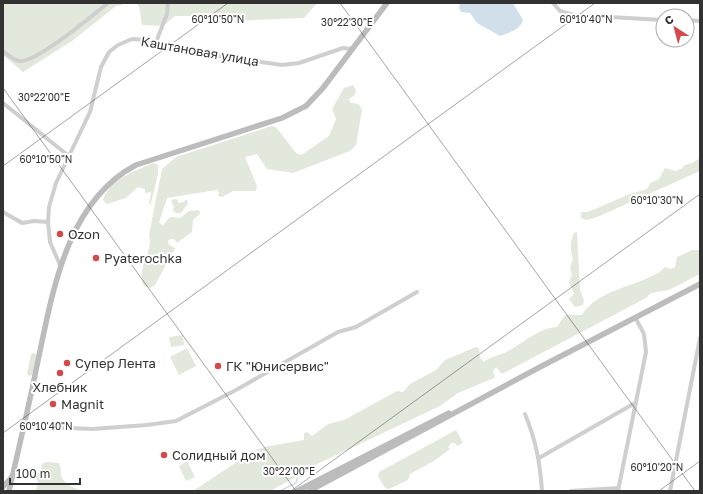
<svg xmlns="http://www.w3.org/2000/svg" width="703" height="494" font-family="'Golos Text',sans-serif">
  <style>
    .green { fill: #e2e8dc }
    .water { fill: #d1dfea }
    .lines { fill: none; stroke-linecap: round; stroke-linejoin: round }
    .stream { stroke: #d1dfea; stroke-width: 1.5 }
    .minor { stroke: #cfcfcf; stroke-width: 4 }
    .secondary { stroke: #bcbcbc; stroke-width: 5.5 }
    .ticks { fill: none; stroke: #323232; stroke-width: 1; stroke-opacity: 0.45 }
    .poi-dot { fill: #d34a4d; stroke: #fff; stroke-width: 1.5 }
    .labels { text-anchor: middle; stroke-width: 4; stroke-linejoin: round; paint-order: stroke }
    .street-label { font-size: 13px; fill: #323232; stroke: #fff }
    .poi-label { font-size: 13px; fill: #323232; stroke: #fff; text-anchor: start }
    .ticks-label { font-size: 10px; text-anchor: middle; fill: #323232; stroke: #fff; stroke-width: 4; stroke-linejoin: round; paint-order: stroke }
  </style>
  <rect width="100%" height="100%" fill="#fff"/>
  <!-- green -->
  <g class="green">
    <polygon points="3,3 127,3 116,6 72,41 23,72 3,55"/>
    <polygon points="136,3 317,3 304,18 231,21 205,13 190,16 175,16 163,26 142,25 139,6"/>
    <path d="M353,85L356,90L355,95L349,99L351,103L359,104L362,110L356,145L350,151L293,173L267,169L257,154L245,157L257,186L256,191H233L222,197L218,196L219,193L217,190L167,198L159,223L163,225L170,217L180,218L189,211L199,210L200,214L193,220L192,232L177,243L174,239H170L168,241L169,245L175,248L155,285L150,288L144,286C135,268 154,253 149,235L162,169L176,157L272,126L276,127L296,153L301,155L329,136L336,119L332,109L344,88Z"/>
    <polygon points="700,158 700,171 595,218 586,220 581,218 581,212 588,212 630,194 647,189 650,183 659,179 665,168 676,171 683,168 684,165 692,163"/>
    <path d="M154,163L158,165V174L151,203L149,205L151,192L145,193V189L138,187L126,198L107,204L103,200C109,180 136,170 154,163Z"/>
    <polygon points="174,199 177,199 179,203 183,202 187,199 188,204 181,213 175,213 173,210 174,207 171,201"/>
    <path d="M577,232L580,290L584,300L583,305L575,307L569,299L574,294L569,282L572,275L570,268L573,259C570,250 570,241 574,233Z"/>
    <path d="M692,250H700V274L669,290L651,293L646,298L502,374L496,367L493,371L495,376L494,378L458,393L440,406L296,474L294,478L270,491H193L247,455L264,447L304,440V433L307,432L312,436L328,424L344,420L397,391L403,392L410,384L436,370L445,360L476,347L479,348L480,358L484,362C490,357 497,356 504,353C522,345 537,328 557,327L565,315H582C597,290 634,287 658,273C661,271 663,269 665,267L671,269L675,267L677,257Z"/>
    <polygon points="183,335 184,345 171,347 169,337"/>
    <polygon points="187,348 196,366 179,375 170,357"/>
    <polygon points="34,353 37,355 32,375 29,376 27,374 31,354"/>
    <polygon points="456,430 463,443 457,446 455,443 451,443 448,447 450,449 434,461 410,474 408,480 389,489 385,488 378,476 379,472"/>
    <polygon points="187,461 195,477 186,481 179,466"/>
    <path d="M46,462L59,463C62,468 60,473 62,478C65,484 75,488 81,491H36L38,482L33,474L37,472L40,474L42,464Z"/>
  </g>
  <!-- water -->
  <path class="water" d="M460,3H513L523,20C520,30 510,32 500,36L477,23L470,13L461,12L459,8Z"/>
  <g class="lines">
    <!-- stream -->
    <polyline class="stream" points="280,491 296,483 298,475 309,470 313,470"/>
    <!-- minor -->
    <g class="minor">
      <polyline points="553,3 560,11 574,15 663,20"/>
      <polyline points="687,20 700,21"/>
      <polyline points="156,42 167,14 168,3"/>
      <path d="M3,51C8,55 13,60 19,61C35,64 93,15 108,3"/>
      <polyline points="3,103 70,157"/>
      <polyline points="3,212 22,223 34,221 48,222"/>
      <polyline points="60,265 50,242 48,222 49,207 56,183 90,112 101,67 109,52 118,45 132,39 146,40 185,51 282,65 299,63 343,48 352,49"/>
      <path d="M525,414C536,441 540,462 542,491"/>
      <polyline points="24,426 92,429 147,425 176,421 236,390 338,332 356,327 417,292"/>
      <polyline points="539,458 635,403"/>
      <polyline points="571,491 618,488"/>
      <polyline points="618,491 646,352 644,334 635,317"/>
      <polyline points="670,491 700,338"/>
    </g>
    <!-- secondary -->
    <g class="secondary">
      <polyline points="3,487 11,478"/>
      <path d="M9,491C18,451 28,410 36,370C52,297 64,203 136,165L282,118L306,106L323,88L387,3"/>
      <polyline points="297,491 449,413"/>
      <polyline points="309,491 540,367 700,284"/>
    </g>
  </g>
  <!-- ticks -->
  <path class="ticks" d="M340,3L695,491M3,88L296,491M3,166L228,3M3,433L595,3M291,491L700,194M659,491L700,461"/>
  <!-- markers -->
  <g class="poi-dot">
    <circle cx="60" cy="234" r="4"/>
    <circle cx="96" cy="258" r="4"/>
    <circle cx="67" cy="363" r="4"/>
    <circle cx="218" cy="366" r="4"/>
    <circle cx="60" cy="373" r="4"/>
    <circle cx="53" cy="404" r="4"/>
    <circle cx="164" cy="455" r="4"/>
  </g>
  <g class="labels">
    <!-- street labels -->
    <g class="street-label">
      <text transform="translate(200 51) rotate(10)" y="5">Каштановая улица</text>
    </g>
    <!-- poi labels -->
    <g class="poi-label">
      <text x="68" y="239">Ozon</text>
      <text x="104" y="263">Pyaterochka</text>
      <text x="75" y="368">Супер Лента</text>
      <text x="226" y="371">ГК "Юнисервис"</text>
      <text x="60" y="392" text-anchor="middle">Хлебник</text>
      <text x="61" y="409">Magnit</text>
      <text x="172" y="460">Солидный дом</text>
    </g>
  </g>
  <g class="ticks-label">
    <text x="218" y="23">60°10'50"N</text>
    <text x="586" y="23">60°10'40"N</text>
    <text x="347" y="26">30°22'30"E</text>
    <text x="44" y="101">30°22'00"E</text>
    <text x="46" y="163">60°10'50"N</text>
    <text x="657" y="204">60°10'30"N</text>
    <text x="46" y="430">60°10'40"N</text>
    <text x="657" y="471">60°10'20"N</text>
    <text x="289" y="475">30°22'00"E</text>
  </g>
  <!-- border -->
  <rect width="703" height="494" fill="none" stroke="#323232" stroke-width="8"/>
  <!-- north arrow -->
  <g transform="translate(675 28) rotate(324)"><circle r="19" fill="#ffffff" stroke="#adadad"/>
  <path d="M0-3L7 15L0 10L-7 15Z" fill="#d34a4d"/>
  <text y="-6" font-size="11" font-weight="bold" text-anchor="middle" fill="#323232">С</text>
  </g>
  <!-- scale -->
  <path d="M10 478v6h70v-6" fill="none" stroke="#323232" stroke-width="2"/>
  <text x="16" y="478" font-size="12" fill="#323232" stroke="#ffffff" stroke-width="3" paint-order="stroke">100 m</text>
</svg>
